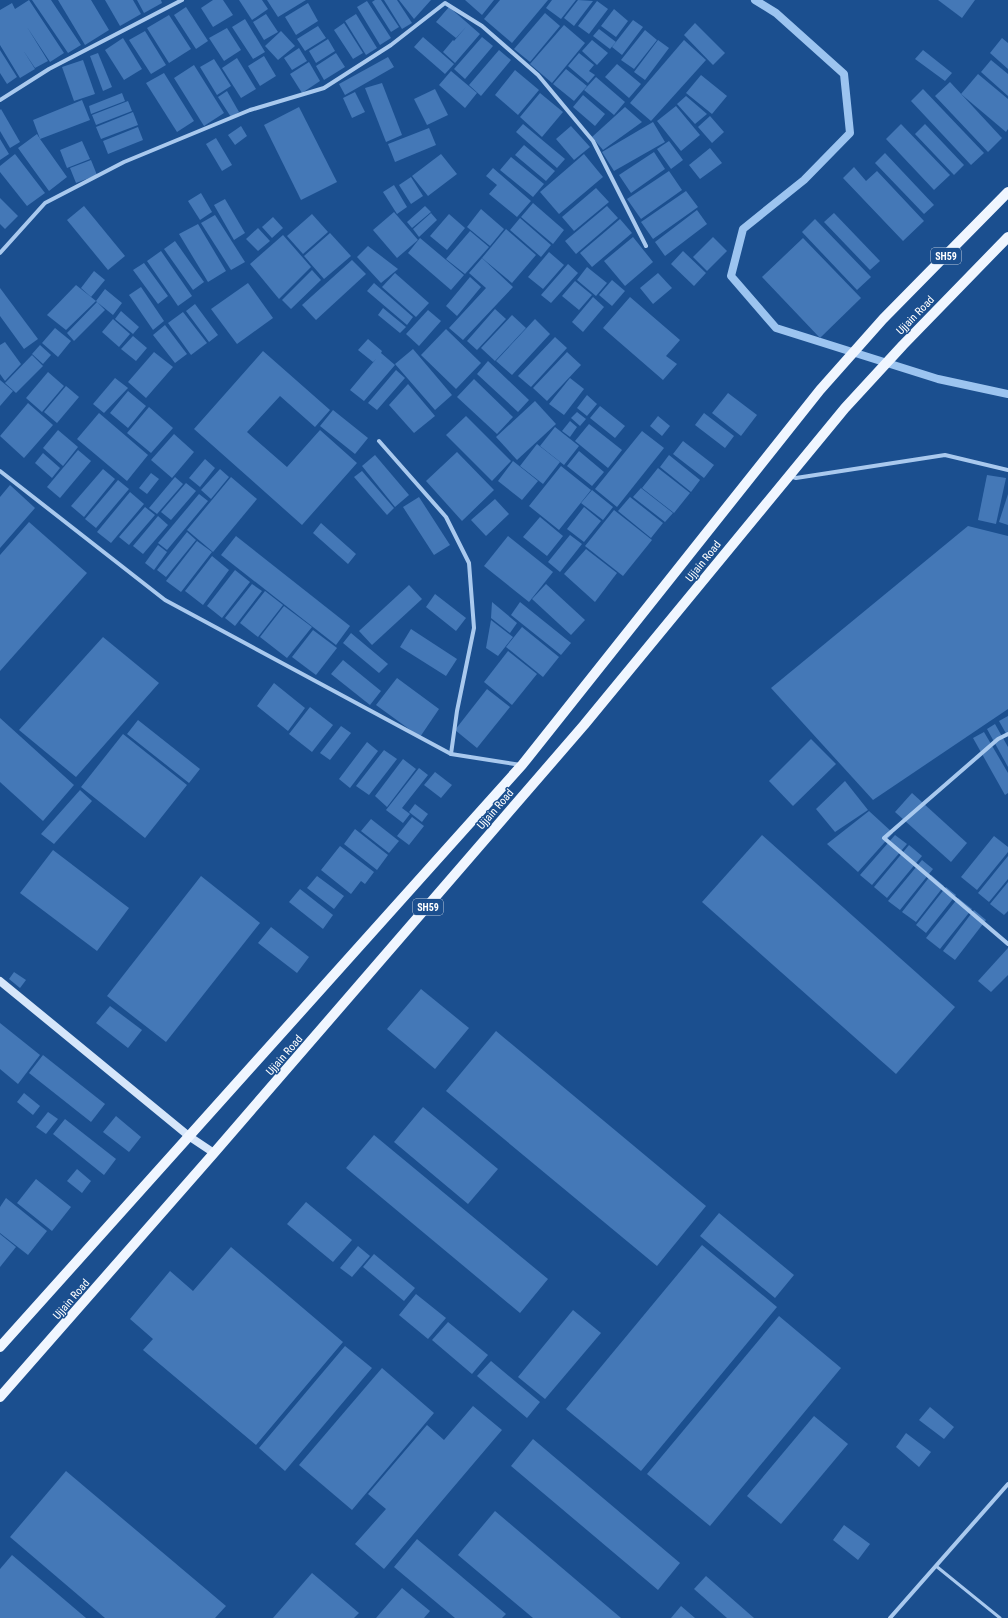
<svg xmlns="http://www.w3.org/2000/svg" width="1008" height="1618" font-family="'Roboto Condensed',sans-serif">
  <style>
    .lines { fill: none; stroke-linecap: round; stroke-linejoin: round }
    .stream { stroke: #9cc4f0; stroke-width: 8 }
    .building { fill: #4478b7 }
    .lane { stroke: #a9c9ee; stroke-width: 3 }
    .street { stroke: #a9c9ee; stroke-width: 4 }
    .secondary { stroke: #d6e6fa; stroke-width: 8 }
    .primary { stroke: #f0f6ff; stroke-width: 10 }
    .labels { text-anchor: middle; stroke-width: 3; stroke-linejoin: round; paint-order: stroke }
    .shield { fill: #1b4f8f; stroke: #bbcadd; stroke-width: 1 }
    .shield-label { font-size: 10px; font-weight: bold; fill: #fff }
    .street-label { font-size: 11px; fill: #fff; stroke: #1b4f8f }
  </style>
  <rect width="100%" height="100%" fill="#1b4f8f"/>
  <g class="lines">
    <!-- stream -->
    <polyline class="stream" points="755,0 776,13 844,74 850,133 804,180 743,229 731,276 776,328 938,379 1008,394"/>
  </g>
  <!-- building -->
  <g class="building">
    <polygon points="29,0 64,53 50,62 27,27 48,61 35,68 23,50 35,69 20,78 0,45 0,10 12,3 15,9"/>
    <polygon points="32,0 51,0 81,45 68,53"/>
    <polygon points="58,0 91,0 109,30 85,45"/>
    <polygon points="105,0 133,0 141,14 120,26"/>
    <polygon points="137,0 161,0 162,3 144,13"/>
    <polygon points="213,0 223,0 233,15 213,27 201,8"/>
    <polygon points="239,0 262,0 268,9 252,20"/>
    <polygon points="267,0 306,0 278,17"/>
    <polygon points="375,0 381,0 399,27 391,32 372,2"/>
    <polygon points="384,0 397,0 412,23 402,29"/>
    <polygon points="399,0 431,0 414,19"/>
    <polygon points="465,0 494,0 482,15"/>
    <polygon points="500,0 548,0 512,43 484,19"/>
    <polygon points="552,0 576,0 561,19 546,8"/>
    <polygon points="578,0 593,1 574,26 564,18"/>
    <polygon points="938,0 975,0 962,18"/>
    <polygon points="367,1 391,38 380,45 357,7"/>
    <polygon points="597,1 608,9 589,34 578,26"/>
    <polygon points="308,3 318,21 296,35 285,17"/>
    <polygon points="186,7 208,41 196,49 174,15"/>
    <polygon points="449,7 480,34 455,63 443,52 453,40 454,41 466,27 456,38 436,22"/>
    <polygon points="614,9 628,21 616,37 601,26"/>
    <polygon points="545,13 560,26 530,62 514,49"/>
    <polygon points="266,14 278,32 264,40 253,22"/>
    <polygon points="356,14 377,48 366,55 345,21"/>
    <polygon points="169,15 191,49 169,63 147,28"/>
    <polygon points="245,19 265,52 253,59 232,27"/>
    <polygon points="633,20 643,27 622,55 612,47"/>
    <polygon points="344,23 363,53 353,59 334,30"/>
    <polygon points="695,23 725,53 713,65 684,35"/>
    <polygon points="564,25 585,43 552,83 530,64"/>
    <polygon points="318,26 326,38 305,51 297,39"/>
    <polygon points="227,28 241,50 224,61 209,38"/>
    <polygon points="599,29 616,42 610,49 593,36"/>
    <polygon points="645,30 657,40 634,69 621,60"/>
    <polygon points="145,31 166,65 151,74 129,40"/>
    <polygon points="281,31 295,46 278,60 265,46"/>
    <polygon points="423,37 454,64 445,74 414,47"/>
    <polygon points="482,37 493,46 465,79 454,69"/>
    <polygon points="123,38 142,69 124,80 105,50"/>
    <polygon points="1002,38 1008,43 1008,69 990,53"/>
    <polygon points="328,39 335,51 316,63 309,51"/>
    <polygon points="592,40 608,53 597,65 582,51"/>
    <polygon points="658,40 669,48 645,80 634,72"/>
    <polygon points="684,40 706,60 651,121 630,103"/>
    <polygon points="299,48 307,61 292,70 284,58"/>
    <polygon points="0,50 17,77 7,84 0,73"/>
    <polygon points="499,50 511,60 481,96 469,85"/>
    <polygon points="923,50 952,73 945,81 915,59"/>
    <polygon points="98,53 112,87 103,91 90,56"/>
    <polygon points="336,53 345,67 324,80 316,66"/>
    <polygon points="579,53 594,65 589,71 595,75 588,83 568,66"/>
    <polygon points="264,56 276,76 260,86 248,66"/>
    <polygon points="388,57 394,67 345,95 339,84"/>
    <polygon points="237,58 256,89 241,98 222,68"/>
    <polygon points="214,59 231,86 217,95 200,67"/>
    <polygon points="83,60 95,94 74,101 62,67"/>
    <polygon points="991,60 1008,74 1008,96 981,72"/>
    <polygon points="309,62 320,81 302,93 290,74"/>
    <polygon points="617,64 641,84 629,98 605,77"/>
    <polygon points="194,65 224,113 204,126 174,78"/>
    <polygon points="566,69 587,86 574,101 553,84"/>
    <polygon points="515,70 539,90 518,115 495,95"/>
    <polygon points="451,71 477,93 465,108 439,85"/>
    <polygon points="164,73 194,121 177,132 146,83"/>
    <polygon points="978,74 1008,99 1008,129 1006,132 961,94"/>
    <polygon points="701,75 727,96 712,114 686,93"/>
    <polygon points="596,77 625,102 614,115 584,90"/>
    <polygon points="950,82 1002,138 988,152 935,96"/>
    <polygon points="382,83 402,135 386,142 365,88"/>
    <polygon points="435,89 448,115 427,125 414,99"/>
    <polygon points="923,89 984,153 971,165 911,101"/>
    <polygon points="227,91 239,112 231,117 218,97"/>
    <polygon points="355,92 365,112 352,118 343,98"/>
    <polygon points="122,93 125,101 91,114 89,106"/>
    <polygon points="540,93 563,112 542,137 520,117"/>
    <polygon points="583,95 605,114 595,126 573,107"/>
    <polygon points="686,96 707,114 695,124 677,104"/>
    <polygon points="82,100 90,120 40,139 67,177 49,191 18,148 37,134 40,139 33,120"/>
    <polygon points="128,101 132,111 96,125 92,115"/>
    <polygon points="676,106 700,135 681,151 657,121"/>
    <polygon points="299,107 337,182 301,200 264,125"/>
    <polygon points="625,107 642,122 603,150 592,137"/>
    <polygon points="1,109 20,142 10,148 0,131 0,110"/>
    <polygon points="133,112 138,125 101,139 96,127"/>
    <polygon points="710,116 724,132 712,143 698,127"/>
    <polygon points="653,122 665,142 614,171 602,152"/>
    <polygon points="523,124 565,159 557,168 516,132"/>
    <polygon points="901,124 950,175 934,190 886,139"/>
    <polygon points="925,124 964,165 954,175 915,134"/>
    <polygon points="241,126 247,136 235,145 228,135"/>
    <polygon points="571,126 590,147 574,160 556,139"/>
    <polygon points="138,127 143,140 108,154 103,141"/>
    <polygon points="429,128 436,145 395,162 388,144"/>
    <polygon points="216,138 232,165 222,171 206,144"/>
    <polygon points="0,139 9,154 0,160"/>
    <polygon points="82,141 90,159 67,168 60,150"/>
    <polygon points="669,141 683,160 671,169 657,149"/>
    <polygon points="524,145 555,171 546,181 515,155"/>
    <polygon points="710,148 722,163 700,179 689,165"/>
    <polygon points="654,152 665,169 631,193 619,175"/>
    <polygon points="885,153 934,205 924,214 875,163"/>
    <polygon points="15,154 45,193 27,206 0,172 0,166"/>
    <polygon points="441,154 457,174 428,196 412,176"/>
    <polygon points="584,154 603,177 559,214 540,192"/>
    <polygon points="511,157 544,184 533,197 500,170"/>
    <polygon points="91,160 97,175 76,183 70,168"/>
    <polygon points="854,167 866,181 877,171 924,221 903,241 843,178"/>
    <polygon points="493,168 531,201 517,217 489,194 497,185 486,176"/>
    <polygon points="669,171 682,190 641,219 627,199"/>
    <polygon points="411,177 423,196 411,204 399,185"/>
    <polygon points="394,185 407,207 397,214 383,192"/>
    <polygon points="596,188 609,202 574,231 562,217"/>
    <polygon points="686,191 698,207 653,239 641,222"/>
    <polygon points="201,193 212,212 200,220 188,201"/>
    <polygon points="0,198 18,216 5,229 0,224"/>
    <polygon points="225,199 245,233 234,240 214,205"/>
    <polygon points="533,203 564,230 553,244 521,217"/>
    <polygon points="84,206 125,256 108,270 67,220"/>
    <polygon points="425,206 431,212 412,228 407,222"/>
    <polygon points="607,206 618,218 576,254 565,241"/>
    <polygon points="481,209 504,229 490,246 467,227"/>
    <polygon points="697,210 707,224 665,256 655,242"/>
    <polygon points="394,212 418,240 397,258 373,230"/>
    <polygon points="431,213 437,220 419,237 413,229"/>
    <polygon points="834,213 880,261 870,270 824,222"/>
    <polygon points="312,214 328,232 303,254 287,236"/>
    <polygon points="449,214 465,228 447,250 430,236"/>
    <polygon points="215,215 245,262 231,270 201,223"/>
    <polygon points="273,217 283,228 272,238 262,227"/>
    <polygon points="520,218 551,245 541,257 510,230"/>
    <polygon points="620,219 632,233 592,267 580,253"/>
    <polygon points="815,219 871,277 857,290 802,232"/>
    <polygon points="198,224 226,271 208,282 179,234"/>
    <polygon points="258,228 270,241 258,251 246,239"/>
    <polygon points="506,229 536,255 512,283 482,258"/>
    <polygon points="470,231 489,247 465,274 446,259"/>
    <polygon points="330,233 351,256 324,279 304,256"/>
    <polygon points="283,235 311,267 279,299 250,264"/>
    <polygon points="633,237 653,262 625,286 604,261"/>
    <polygon points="713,237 727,251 707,271 693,257"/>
    <polygon points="420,238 464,275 451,290 408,253"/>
    <polygon points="803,238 861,298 820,338 762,277"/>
    <polygon points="175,241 204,282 193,290 164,249"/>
    <polygon points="368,246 398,269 381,283 357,257"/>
    <polygon points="161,251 192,296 178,306 147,261"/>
    <polygon points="683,251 706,273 694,286 671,264"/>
    <polygon points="549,252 564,265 543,289 528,277"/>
    <polygon points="482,258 513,287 463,340 449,328 486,288 469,273"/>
    <polygon points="352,260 366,274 316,320 302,305"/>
    <polygon points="144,263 168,296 158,304 133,270"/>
    <polygon points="568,264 578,273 551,303 541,295"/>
    <polygon points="587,267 607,283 596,296 577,280"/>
    <polygon points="312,270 321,280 291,309 282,300"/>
    <polygon points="94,271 105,280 91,297 81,288"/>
    <polygon points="395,273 429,303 416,317 382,287"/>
    <polygon points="658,273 672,288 653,304 640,288"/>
    <polygon points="470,277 481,287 457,316 446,306"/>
    <polygon points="612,280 625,291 612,306 599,295"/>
    <polygon points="575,281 592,295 579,310 562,296"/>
    <polygon points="248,283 273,318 237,344 211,309"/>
    <polygon points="374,283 413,317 407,325 367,291"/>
    <polygon points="76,285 96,301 66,330 47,315"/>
    <polygon points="141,287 164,321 153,330 129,295"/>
    <polygon points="0,288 38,339 24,349 0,316"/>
    <polygon points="105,289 122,303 113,315 97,302 105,310 74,341 67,333 97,302 96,301"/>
    <polygon points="593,297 604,307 583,332 572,322"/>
    <polygon points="630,297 680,340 666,356 677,364 663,380 603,328"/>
    <polygon points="195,304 218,335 209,342 186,311"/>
    <polygon points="383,308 406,327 400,333 378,315"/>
    <polygon points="495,309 506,319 477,350 467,341"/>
    <polygon points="428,310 441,321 419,346 406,334"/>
    <polygon points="121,311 139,327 133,334 115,319"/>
    <polygon points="183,312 207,343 191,355 168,323"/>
    <polygon points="512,315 526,328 495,361 481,348"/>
    <polygon points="113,319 130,334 119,347 102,332"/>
    <polygon points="535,319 550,334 512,375 496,361"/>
    <polygon points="165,325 187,354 175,363 153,335"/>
    <polygon points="55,328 71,341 58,357 42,343"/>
    <polygon points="446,329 481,363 456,389 421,355"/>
    <polygon points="133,336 147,348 136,361 121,349"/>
    <polygon points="555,337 567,348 531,387 518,376"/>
    <polygon points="368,339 382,351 381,353 395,365 364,401 350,390 376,359 373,362 358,350"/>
    <polygon points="5,342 21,364 5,381 0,374 0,345"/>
    <polygon points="40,345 51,355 43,364 32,354"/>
    <polygon points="413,349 452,395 435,410 395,364"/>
    <polygon points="263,351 330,410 315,427 280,396 247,432 287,467 320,430 357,463 302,525 194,429"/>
    <polygon points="154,352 173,367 146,398 128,382"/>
    <polygon points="567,352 581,365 547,401 533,388"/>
    <polygon points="32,355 43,366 16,393 5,383"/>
    <polygon points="488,361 529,400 518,412 477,374"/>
    <polygon points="396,370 405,378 377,410 368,403"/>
    <polygon points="48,372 64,386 42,412 26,398"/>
    <polygon points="115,378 128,388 104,413 93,404"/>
    <polygon points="570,378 584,389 564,415 549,404"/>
    <polygon points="474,379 513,417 497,434 457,397"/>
    <polygon points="0,380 13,391 0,406"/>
    <polygon points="408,384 435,416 414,433 389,405"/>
    <polygon points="66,386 79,397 57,423 44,412"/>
    <polygon points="128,391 146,406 128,428 110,413"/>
    <polygon points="728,393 757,415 741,436 712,413"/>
    <polygon points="587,395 597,404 587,416 577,408"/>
    <polygon points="535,401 556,424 517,460 496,437"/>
    <polygon points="28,403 53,425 24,458 0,436"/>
    <polygon points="600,406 625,426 615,438 590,418"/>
    <polygon points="149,407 173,428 151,453 127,433"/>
    <polygon points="333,410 368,438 355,454 320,426"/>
    <polygon points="577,412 586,419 580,426 571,418"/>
    <polygon points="99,413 148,455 127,481 77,439"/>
    <polygon points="704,413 734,436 725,448 695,425"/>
    <polygon points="466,416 511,461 492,481 446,435"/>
    <polygon points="658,416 670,426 662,436 650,426"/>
    <polygon points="570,421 577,427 570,437 562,431"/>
    <polygon points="589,424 622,450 608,468 575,441"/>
    <polygon points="555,427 579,446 564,465 540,446"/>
    <polygon points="58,430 78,447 63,466 43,448"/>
    <polygon points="642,431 664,448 617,507 595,489"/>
    <polygon points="174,434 194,452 172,478 151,460"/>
    <polygon points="683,441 714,465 704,478 673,454"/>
    <polygon points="537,444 560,462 543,484 520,466"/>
    <polygon points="78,450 91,461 60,498 47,487"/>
    <polygon points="579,451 604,472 592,486 567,466"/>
    <polygon points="457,452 494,490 462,521 426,481"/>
    <polygon points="43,453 60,468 52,478 35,463"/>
    <polygon points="375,455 409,495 395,507 362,466"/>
    <polygon points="669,455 700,480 691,492 660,467"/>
    <polygon points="205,459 215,468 200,487 189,478"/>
    <polygon points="513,461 538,481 522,500 498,481"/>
    <polygon points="561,466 591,490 559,530 529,506"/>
    <polygon points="658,468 690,493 674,513 642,488"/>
    <polygon points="103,469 115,479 84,517 71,506"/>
    <polygon points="220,469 229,477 211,499 201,490"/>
    <polygon points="362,471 394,508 387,515 354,477"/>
    <polygon points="151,473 159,479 147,494 139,488"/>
    <polygon points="987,475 1006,478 996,524 978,520"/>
    <polygon points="175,477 183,484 157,514 149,508"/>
    <polygon points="231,477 257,499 213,552 187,530"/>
    <polygon points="118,480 129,489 96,528 85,519"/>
    <polygon points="186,483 196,491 171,520 161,512"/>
    <polygon points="10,485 35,508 0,548 0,497"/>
    <polygon points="641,488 673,513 665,522 633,497"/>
    <polygon points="592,490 613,507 603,520 581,503"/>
    <polygon points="130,492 144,504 111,543 97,532"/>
    <polygon points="199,494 208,501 167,550 158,543"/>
    <polygon points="1008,494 1008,525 999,522"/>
    <polygon points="419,497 450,545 434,555 403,507"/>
    <polygon points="630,497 663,523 651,538 618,511"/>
    <polygon points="495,499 509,514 486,536 471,520"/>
    <polygon points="145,507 155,515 129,545 119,537"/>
    <polygon points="584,507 601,521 584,542 567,529"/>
    <polygon points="614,510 652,540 623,576 585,546"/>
    <polygon points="158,516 168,525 143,554 133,546"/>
    <polygon points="540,517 563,536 547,556 523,537"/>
    <polygon points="29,522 87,573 0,671 0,555"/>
    <polygon points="321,523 356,554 348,564 313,533"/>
    <polygon points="968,526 1008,536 1008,709 873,800 771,688"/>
    <polygon points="187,532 196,540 166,577 157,570"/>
    <polygon points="570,535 582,544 560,572 548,562"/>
    <polygon points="236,536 350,626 336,645 221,555"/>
    <polygon points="508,536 553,572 529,602 484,566"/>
    <polygon points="197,541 212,552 181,592 166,581"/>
    <polygon points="158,545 167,552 154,570 145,563"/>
    <polygon points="586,549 617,573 595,602 564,574"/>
    <polygon points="212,556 229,570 203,605 185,591"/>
    <polygon points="235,570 250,582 222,618 207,606"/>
    <polygon points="252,584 262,591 235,626 225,618"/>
    <polygon points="546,584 585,620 571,635 532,599"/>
    <polygon points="409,585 422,599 372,645 359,631"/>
    <polygon points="265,591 283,605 258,637 240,623"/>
    <polygon points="435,594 466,618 456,631 426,607"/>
    <polygon points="492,602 517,623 510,633 491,618"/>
    <polygon points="520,602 571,643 561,655 511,615"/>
    <polygon points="284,606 312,627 287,658 260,637"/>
    <polygon points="491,620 513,637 498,656 486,648"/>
    <polygon points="522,627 559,657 543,677 506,647"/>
    <polygon points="411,629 457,659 446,676 400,647"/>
    <polygon points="313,630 337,648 316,675 292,657"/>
    <polygon points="351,633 388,664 379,673 343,643"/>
    <polygon points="103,637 159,683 76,777 19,730"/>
    <polygon points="508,651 537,674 512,705 484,682"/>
    <polygon points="343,660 381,691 370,705 331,674"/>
    <polygon points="397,678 439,709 420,737 376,705"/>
    <polygon points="274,683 305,708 288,731 257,706"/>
    <polygon points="487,689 510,707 477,748 455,730"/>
    <polygon points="310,707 333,725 312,752 289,734"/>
    <polygon points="1008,716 1008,737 999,721"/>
    <polygon points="0,718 74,785 43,821 0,782"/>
    <polygon points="138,720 200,769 189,783 127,734"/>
    <polygon points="995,724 1008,747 1008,767 987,729"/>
    <polygon points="341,726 351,733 330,760 320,753"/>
    <polygon points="984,732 1008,773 1008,793 1005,795 973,738"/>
    <polygon points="123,734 187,785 145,838 81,787"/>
    <polygon points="811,739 836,764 793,806 769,781"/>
    <polygon points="367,742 378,751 350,788 339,779"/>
    <polygon points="384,750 397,759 369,795 356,786"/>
    <polygon points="403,759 416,769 387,807 375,796"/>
    <polygon points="419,768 428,775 402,808 410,814 403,823 386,810"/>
    <polygon points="435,772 452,785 441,798 424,785"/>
    <polygon points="845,781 868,810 835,832 816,809"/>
    <polygon points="80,790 92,801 54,844 41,834"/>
    <polygon points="912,793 967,843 951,862 895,812"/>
    <polygon points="415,804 428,814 422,822 409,812"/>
    <polygon points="869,811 893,833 858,872 827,844"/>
    <polygon points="412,817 424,826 409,845 397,836"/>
    <polygon points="371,819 399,841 389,853 361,831"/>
    <polygon points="355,829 388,855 377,870 344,844"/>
    <polygon points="762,835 955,1007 896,1074 702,902"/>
    <polygon points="895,835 907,844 872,885 860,875"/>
    <polygon points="994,836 1008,847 1008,852 977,890 961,877"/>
    <polygon points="909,845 922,856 887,898 874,887"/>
    <polygon points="340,846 374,872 365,884 361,881 351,894 321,870"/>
    <polygon points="53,850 129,908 97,951 20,893"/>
    <polygon points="1008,856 1008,879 989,902 978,893"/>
    <polygon points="922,860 933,869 900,910 888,901"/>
    <polygon points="931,875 944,886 916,922 902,912"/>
    <polygon points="201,876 260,923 166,1042 107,996"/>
    <polygon points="317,876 344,896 334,909 307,888"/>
    <polygon points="1008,882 1008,911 1004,915 990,904"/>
    <polygon points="946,887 956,895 926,933 916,925"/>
    <polygon points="300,889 333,915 323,929 289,902"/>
    <polygon points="958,898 972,909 940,949 926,938"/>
    <polygon points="974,910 986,920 955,960 943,951"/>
    <polygon points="271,927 309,957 297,973 258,943"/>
    <polygon points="1008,948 1008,975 991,992 978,981"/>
    <polygon points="14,972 26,980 20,988 9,979"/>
    <polygon points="421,989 469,1028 435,1069 387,1029"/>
    <polygon points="110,1006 142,1030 128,1048 96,1023"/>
    <polygon points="0,1023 40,1055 18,1084 0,1069"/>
    <polygon points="496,1031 706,1206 657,1266 446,1091"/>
    <polygon points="43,1055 105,1104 91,1122 29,1073"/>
    <polygon points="24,1093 40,1106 33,1115 17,1102"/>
    <polygon points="423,1107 498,1169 468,1204 394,1142"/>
    <polygon points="48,1112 58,1119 46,1134 36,1127"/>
    <polygon points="116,1116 141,1137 129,1152 103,1132"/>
    <polygon points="65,1119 116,1159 104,1175 53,1134"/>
    <polygon points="374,1135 548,1279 520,1313 346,1168"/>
    <polygon points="77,1169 91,1181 82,1193 67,1181"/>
    <polygon points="36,1179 71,1207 52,1231 17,1203"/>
    <polygon points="6,1198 47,1231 28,1255 0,1233 0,1207"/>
    <polygon points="306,1202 352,1240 333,1262 287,1224"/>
    <polygon points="719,1213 794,1275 775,1298 700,1236"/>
    <polygon points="0,1234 16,1247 0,1267"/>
    <polygon points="702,1245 777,1307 641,1471 566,1409"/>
    <polygon points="358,1246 370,1256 352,1277 340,1268"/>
    <polygon points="231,1247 343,1342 256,1445 143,1350 153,1339 130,1319 170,1271 193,1291"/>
    <polygon points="374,1254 415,1288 404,1301 363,1267"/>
    <polygon points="416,1294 446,1318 428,1339 399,1315"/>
    <polygon points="573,1310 601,1333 545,1399 518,1377"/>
    <polygon points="779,1316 841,1368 710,1526 647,1474"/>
    <polygon points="448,1322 488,1355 472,1374 432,1340"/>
    <polygon points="345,1346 372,1368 285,1471 259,1448"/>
    <polygon points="491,1361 540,1402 527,1418 477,1376"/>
    <polygon points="382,1368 434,1413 352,1510 299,1465"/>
    <polygon points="473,1406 502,1430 384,1569 355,1544 386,1509 368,1494 427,1425 444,1440"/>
    <polygon points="930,1407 954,1427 944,1439 919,1420"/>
    <polygon points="814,1416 848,1444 781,1524 747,1496"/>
    <polygon points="906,1433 931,1452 919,1467 896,1447"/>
    <polygon points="533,1439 680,1563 658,1590 511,1466"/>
    <polygon points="66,1471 226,1606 215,1618 105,1618 10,1537"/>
    <polygon points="495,1511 621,1618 533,1618 458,1555"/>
    <polygon points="844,1525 870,1544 858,1560 833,1540"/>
    <polygon points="417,1539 506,1614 502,1618 455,1618 394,1567"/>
    <polygon points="12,1555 86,1618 0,1618 0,1569"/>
    <polygon points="312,1573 359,1613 354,1618 273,1618"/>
    <polygon points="706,1576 754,1618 727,1618 694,1589"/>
    <polygon points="402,1588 430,1611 424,1618 376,1618"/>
    <polygon points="681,1606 695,1618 671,1618"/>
  </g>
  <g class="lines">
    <!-- lane -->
    <polyline class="lane" points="936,1566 1000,1618"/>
    <!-- street -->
    <g class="street">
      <polyline points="0,100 49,69 182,0"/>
      <polyline points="0,253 45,203 124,162 250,110 324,88 391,45 445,3 482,26 538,75 593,141 646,246"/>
      <polyline points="379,441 446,517 469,563 474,628 457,711 451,754"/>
      <polyline points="0,471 165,600 451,754 521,765"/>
      <polyline points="790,476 796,478 945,455 1008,470"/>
      <polyline points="1008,734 998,739 884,838 1008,944"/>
      <polyline points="890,1618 1008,1484"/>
    </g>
    <!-- secondary -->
    <polyline class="secondary" points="0,981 190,1137 214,1153"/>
    <!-- primary -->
    <g class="primary">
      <polyline points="0,1347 522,765 820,390 883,319 1008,192"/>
      <polyline points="0,1397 214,1153 584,725 845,408 903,345 1008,237"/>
    </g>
  </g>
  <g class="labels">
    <!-- shield labels -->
    <g class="shield">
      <rect x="931" y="248" width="30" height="16" rx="3"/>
      <rect x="413" y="899" width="30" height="16" rx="3"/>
    </g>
    <g class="shield-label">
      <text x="946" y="260">SH59</text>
      <text x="428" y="911">SH59</text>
    </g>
    <!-- street labels -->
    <g class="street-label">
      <text transform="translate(915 315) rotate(-46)" y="4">Ujjain Road</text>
      <text transform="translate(703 561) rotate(-51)" y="4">Ujjain Road</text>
      <text transform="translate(495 809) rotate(-49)" y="4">Ujjain Road</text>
      <text transform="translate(284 1055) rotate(-49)" y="4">Ujjain Road</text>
      <text transform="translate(71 1299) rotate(-49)" y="4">Ujjain Road</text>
    </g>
  </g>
</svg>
